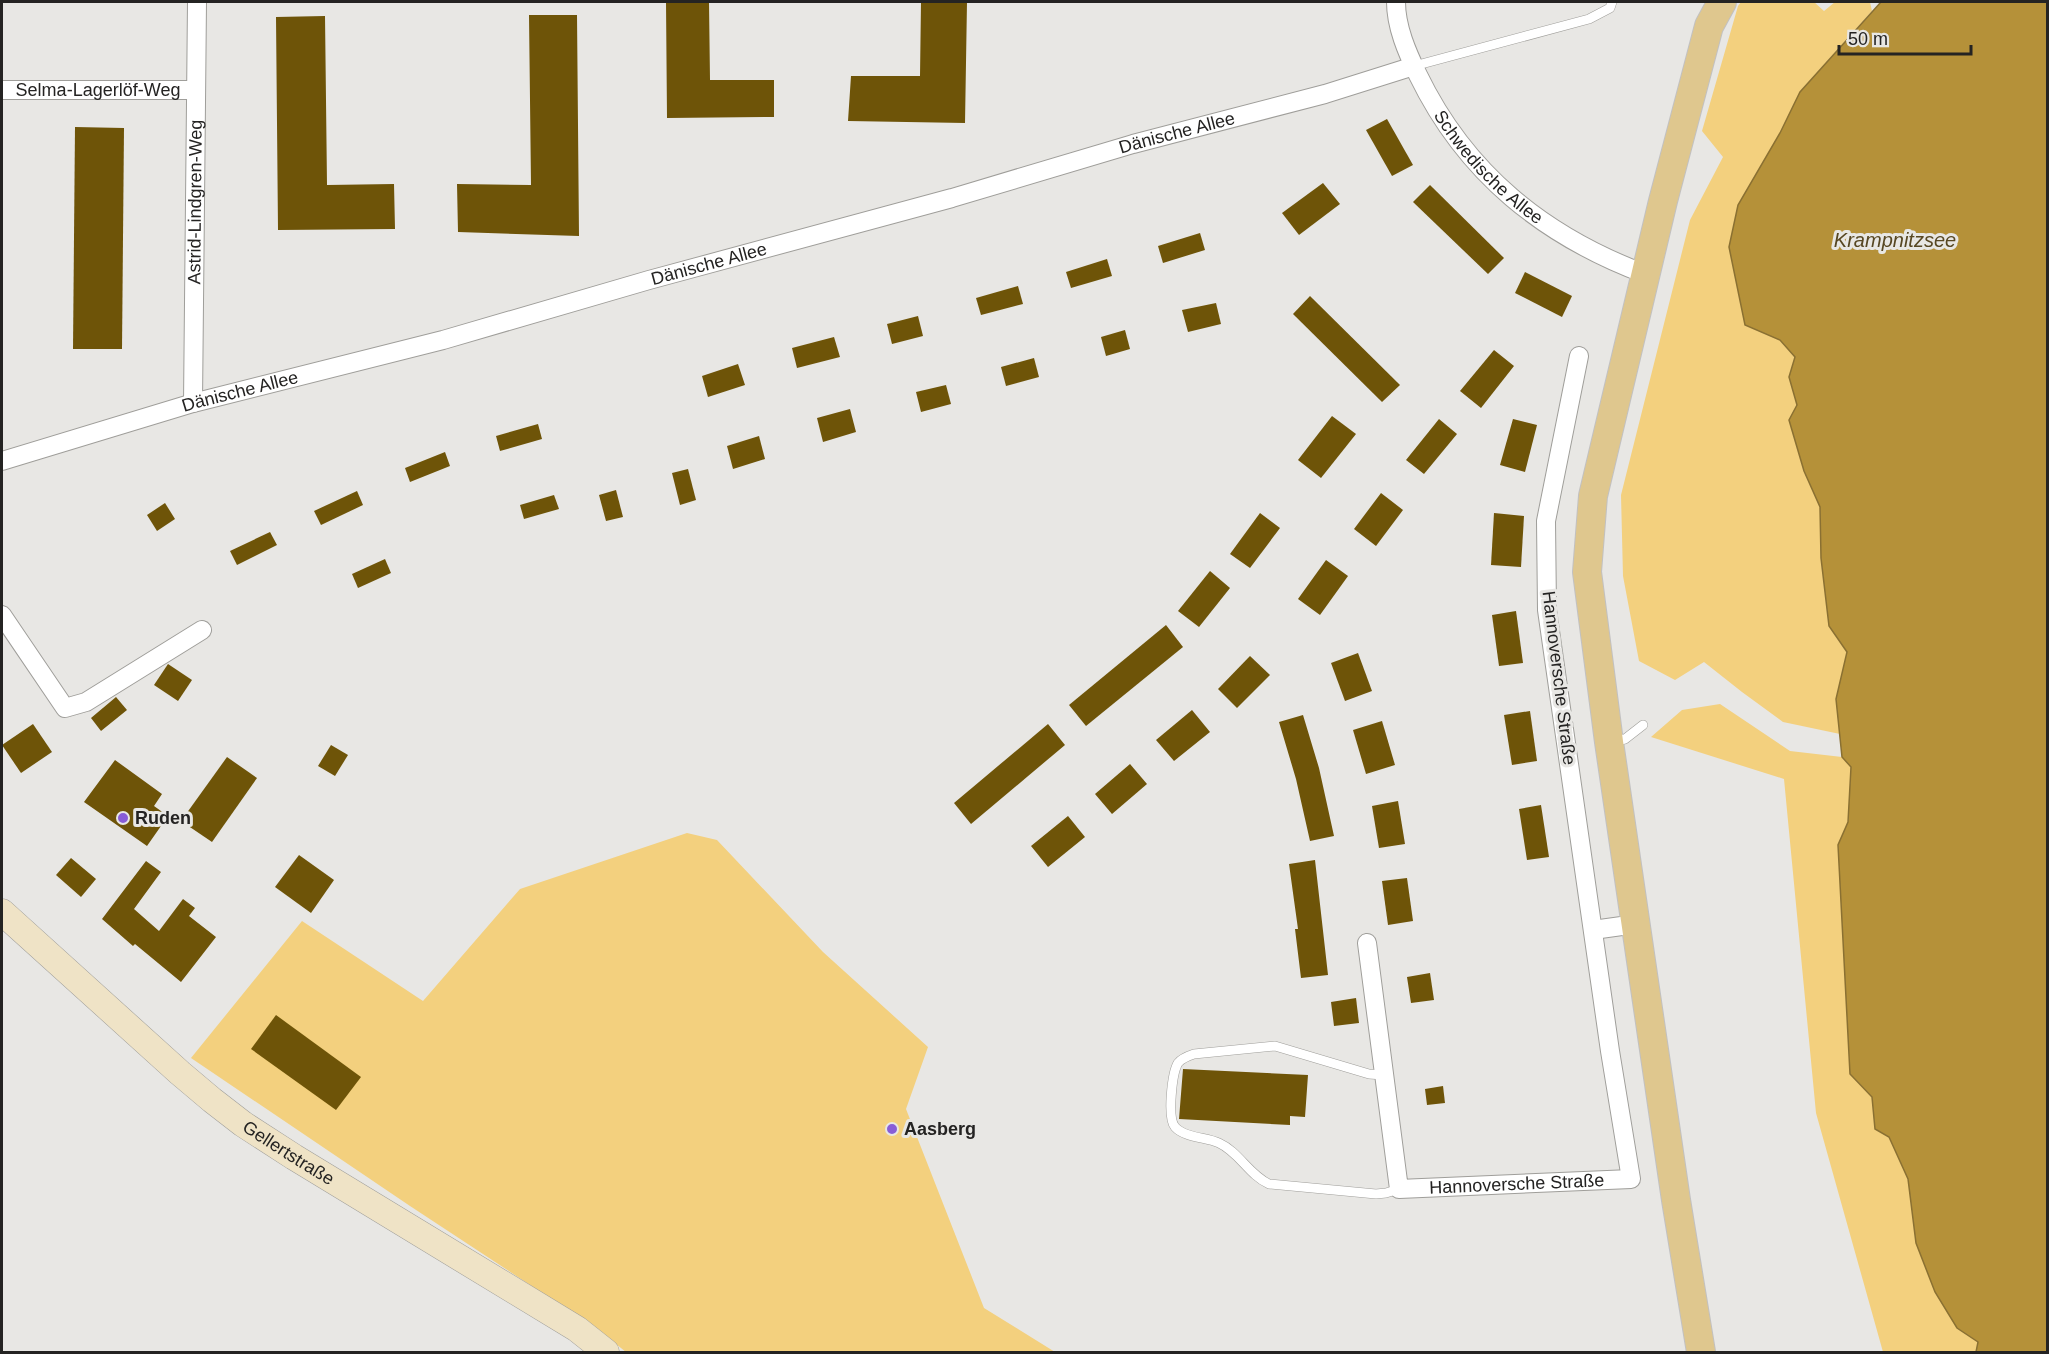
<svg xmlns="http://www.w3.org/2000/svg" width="2049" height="1354" font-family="Helvetica,sans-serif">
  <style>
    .green { fill: #f3d07e }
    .water { fill: #b59139; stroke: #8a7032; stroke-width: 1.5 }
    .building { fill: #6e5408 }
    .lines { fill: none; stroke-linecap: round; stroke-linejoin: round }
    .lane-casing { stroke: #9f9e9a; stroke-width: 10 }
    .street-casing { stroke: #9f9e9a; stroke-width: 20 }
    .secondary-casing { stroke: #9f9e9a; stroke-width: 27 }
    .primary-casing { stroke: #c2c1c1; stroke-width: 30 }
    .lane { stroke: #fff; stroke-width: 9 }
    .street { stroke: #fff; stroke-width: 18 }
    .secondary { stroke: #efe3c6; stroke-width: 26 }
    .primary { stroke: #dfc78e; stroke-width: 28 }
    .poi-dot { fill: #885dd7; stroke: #e8e7e4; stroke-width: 2 }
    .labels { text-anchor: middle; stroke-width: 6; stroke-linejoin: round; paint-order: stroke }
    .street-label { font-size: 18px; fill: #242322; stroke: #e8e7e4 }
    .poi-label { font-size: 18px; font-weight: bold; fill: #242322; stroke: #e8e7e4; text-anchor: start }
    .water-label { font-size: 20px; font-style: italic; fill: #574722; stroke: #e8e7e4 }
  </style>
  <rect width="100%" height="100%" fill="#e8e7e4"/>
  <!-- green -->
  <g class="green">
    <polygon points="1741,2 1814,2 1824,11 1835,2 1870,2 1872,11 1800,92 1780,133 1745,325 1780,340 1795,357 1789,377 1797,405 1804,471 1820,507 1821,558 1829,626 1847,652 1836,699 1840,734 1783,722 1742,692 1704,662 1675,680 1639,661 1623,576 1621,495 1690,220 1723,157 1702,131 1738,6"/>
    <polygon points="1720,704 1790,751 1842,757 1851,767 1848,822 1838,845 1850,1074 1872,1097 1875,1129 1889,1137 1908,1179 1916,1243 1957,1328 1978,1342 1976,1352 1883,1352 1816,1113 1784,779 1651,737 1682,710"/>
    <polygon points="687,833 717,840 823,952 928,1047 906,1109 984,1308 1055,1352 626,1352 597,1329 410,1206 191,1058 302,921 423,1001 520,889"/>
  </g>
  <!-- water -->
  <polygon class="water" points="1881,2 2047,2 2047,1352 1976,1352 1978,1342 1957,1328 1935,1292 1916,1243 1908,1179 1889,1137 1875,1129 1872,1097 1850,1074 1838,845 1848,822 1851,767 1842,757 1836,699 1847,652 1829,626 1821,558 1820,507 1804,471 1789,420 1797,405 1789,377 1795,357 1780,340 1745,325 1729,247 1738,205 1780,133 1800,92"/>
  <!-- building -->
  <g class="building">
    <polygon points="666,2 709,2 710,80 774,80 774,117 667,118"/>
    <polygon points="921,2 967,2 965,123 848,121 851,76 920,76"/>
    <polygon points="529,15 577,15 579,236 458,232 457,184 531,185"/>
    <polygon points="325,16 327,185 394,184 395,229 278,230 276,17"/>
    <polygon points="1387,119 1413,165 1392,176 1366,130"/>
    <polygon points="75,127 124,128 122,349 73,349"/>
    <polygon points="1323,183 1340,204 1299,235 1282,213"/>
    <polygon points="1430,185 1504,258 1488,274 1413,202"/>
    <polygon points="1200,233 1205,250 1163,263 1158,246"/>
    <polygon points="1107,259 1112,276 1071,288 1066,272"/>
    <polygon points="1525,272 1572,296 1562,317 1515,293"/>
    <polygon points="1018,286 1023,304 981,315 976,298"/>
    <polygon points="1310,296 1400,385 1382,402 1293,314"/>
    <polygon points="1216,303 1221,324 1188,332 1182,310"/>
    <polygon points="918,316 923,336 892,344 887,324"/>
    <polygon points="1125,330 1130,349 1106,356 1101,337"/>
    <polygon points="834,337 840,357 797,368 792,348"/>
    <polygon points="1494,350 1514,366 1481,408 1460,391"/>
    <polygon points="1034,358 1039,377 1006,386 1001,367"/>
    <polygon points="738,364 745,385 708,397 702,376"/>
    <polygon points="946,385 951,404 921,412 916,392"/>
    <polygon points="850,409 856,432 823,442 817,418"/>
    <polygon points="1332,416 1356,434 1321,478 1298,460"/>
    <polygon points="1439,419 1457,434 1424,474 1406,460"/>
    <polygon points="1513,419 1537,425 1525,472 1500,465"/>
    <polygon points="538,424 542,439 500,451 496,436"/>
    <polygon points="759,436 765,459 733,469 727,446"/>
    <polygon points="445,452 450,466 410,482 405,468"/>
    <polygon points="688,469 696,500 680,505 672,473"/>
    <polygon points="616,490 623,517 606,521 599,495"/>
    <polygon points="357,491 363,505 321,525 314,511"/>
    <polygon points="1381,493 1403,510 1376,546 1354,529"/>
    <polygon points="554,495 559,509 524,519 520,505"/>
    <polygon points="165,503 175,519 157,531 147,515"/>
    <polygon points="1260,513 1280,528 1250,568 1230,554"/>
    <polygon points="1494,513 1524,516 1521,567 1491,565"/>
    <polygon points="270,532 277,545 237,565 230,551"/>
    <polygon points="385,559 391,573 358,588 352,574"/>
    <polygon points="1326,560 1348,576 1320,615 1298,599"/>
    <polygon points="1210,571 1230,588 1199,627 1178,611"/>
    <polygon points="1516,611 1523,663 1499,666 1492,615"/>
    <polygon points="1166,625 1183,647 1086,726 1069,705"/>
    <polygon points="1358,653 1372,691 1345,701 1331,663"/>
    <polygon points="1250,656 1270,675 1237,708 1218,689"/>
    <polygon points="168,664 192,680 178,701 154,685"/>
    <polygon points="116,697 127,710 101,731 91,718"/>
    <polygon points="1192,710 1210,732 1174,761 1156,740"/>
    <polygon points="1530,711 1537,761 1512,765 1504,715"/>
    <polygon points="1303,715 1319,768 1334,836 1310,841 1296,779 1279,722"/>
    <polygon points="1382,721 1395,765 1366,774 1353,730"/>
    <polygon points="33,724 52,752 21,773 2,745"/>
    <polygon points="1048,724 1065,745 971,824 954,803"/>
    <polygon points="331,745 348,755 335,776 318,766"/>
    <polygon points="227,757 257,778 212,842 181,821"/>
    <polygon points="115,760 162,794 154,806 168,816 147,846 84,802"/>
    <polygon points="1130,764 1147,784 1112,814 1095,794"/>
    <polygon points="1398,801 1405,844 1379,848 1372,806"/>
    <polygon points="1541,805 1549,857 1527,860 1519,809"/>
    <polygon points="1068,816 1085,837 1048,867 1031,846"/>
    <polygon points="299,855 334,880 311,913 275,887"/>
    <polygon points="71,858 96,879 81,897 56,875"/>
    <polygon points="1315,860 1328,975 1301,978 1295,929 1298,929 1289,864"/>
    <polygon points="146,861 161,872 134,909 159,931 183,899 195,908 189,916 216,937 181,982 135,944 133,946 102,919"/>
    <polygon points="1407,878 1413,921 1388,925 1382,881"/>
    <polygon points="1430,973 1434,1000 1411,1003 1407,977"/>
    <polygon points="1356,998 1359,1023 1334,1026 1331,1002"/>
    <polygon points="276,1015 361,1077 336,1110 251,1049"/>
    <polygon points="1183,1069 1308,1075 1305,1117 1290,1116 1290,1125 1179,1119"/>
    <polygon points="1443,1086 1445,1103 1427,1105 1425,1089"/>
  </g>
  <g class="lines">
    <!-- lane casing -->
    <g class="lane-casing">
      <g id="lane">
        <polyline points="1414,66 1589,19 1610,8 1612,2"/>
        <polyline points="1611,742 1625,739 1643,725"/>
        <path d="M1384,1075L1369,1074L1275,1046L1194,1054C1188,1056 1182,1058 1178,1063C1172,1073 1167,1118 1175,1127C1185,1138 1206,1137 1219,1143C1239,1152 1249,1175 1269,1184L1376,1194L1386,1193L1399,1189"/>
      </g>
    </g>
    <!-- street casing -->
    <g class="street-casing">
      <g id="street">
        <path id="s1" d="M1396,2C1396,27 1407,52 1418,75C1466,174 1544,236 1645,274"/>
        <path id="s2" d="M2,90H195"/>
        <path id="s3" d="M193,403L197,2"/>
        <path id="s4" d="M2,461L193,403L443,340L649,280L952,198L1133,144L1325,94L1414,66"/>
        <polyline points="2,615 65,708 86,702 202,630"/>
        <polyline points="1593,930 1636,924"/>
        <path id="s5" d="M1367,943L1399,1189L1631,1179L1610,1051L1547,610L1546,521L1579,356"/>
      </g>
    </g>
    <!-- secondary casing -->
    <g class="secondary-casing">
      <g id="secondary">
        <path id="s6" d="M2,912L180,1073L212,1100L243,1124L294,1157L577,1329L606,1352"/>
      </g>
    </g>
    <!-- primary casing -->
    <g class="primary-casing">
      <polyline id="primary" points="1701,1352 1676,1200 1609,742 1587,572 1593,496 1663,201 1709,26 1722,2"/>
    </g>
    <!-- lane -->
    <use href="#lane" class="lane"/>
    <!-- street -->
    <use href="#street" class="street"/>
    <!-- secondary -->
    <use href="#secondary" class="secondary"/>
    <!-- primary -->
    <use href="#primary" class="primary"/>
  </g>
  <!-- markers -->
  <g class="poi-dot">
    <circle cx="123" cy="818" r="6"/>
    <circle cx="892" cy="1129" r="6"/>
  </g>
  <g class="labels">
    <!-- street labels -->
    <g class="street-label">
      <text dy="6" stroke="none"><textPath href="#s2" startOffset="96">Selma-Lagerlöf-Weg</textPath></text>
      <text dy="6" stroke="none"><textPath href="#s4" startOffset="1220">Dänische Allee</textPath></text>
      <text dy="6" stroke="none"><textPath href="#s1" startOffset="194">Schwedische Allee</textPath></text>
      <text dy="6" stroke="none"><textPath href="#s3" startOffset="201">Astrid-Lindgren-Weg</textPath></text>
      <text dy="6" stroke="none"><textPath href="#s4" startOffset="734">Dänische Allee</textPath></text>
      <text dy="6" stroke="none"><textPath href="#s4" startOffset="248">Dänische Allee</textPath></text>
      <text transform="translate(1559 678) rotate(83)" y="6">Hannoversche Straße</text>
      <text dy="6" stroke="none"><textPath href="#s6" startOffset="375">Gellertstraße</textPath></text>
      <text dy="6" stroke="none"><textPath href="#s5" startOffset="366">Hannoversche Straße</textPath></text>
    </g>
    <!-- poi labels -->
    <g class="poi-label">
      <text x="135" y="824">Ruden</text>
      <text x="904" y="1135">Aasberg</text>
    </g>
    <!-- water labels -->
    <g class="water-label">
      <text x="1895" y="247">Krampnitzsee</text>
    </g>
  </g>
  <!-- border -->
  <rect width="2049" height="1354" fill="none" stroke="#242322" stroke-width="6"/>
  <!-- scale -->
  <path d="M1839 45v9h132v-9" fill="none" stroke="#242322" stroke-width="3"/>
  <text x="1848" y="45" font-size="18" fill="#242322" stroke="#e8e7e4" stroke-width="4.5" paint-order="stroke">50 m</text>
</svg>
